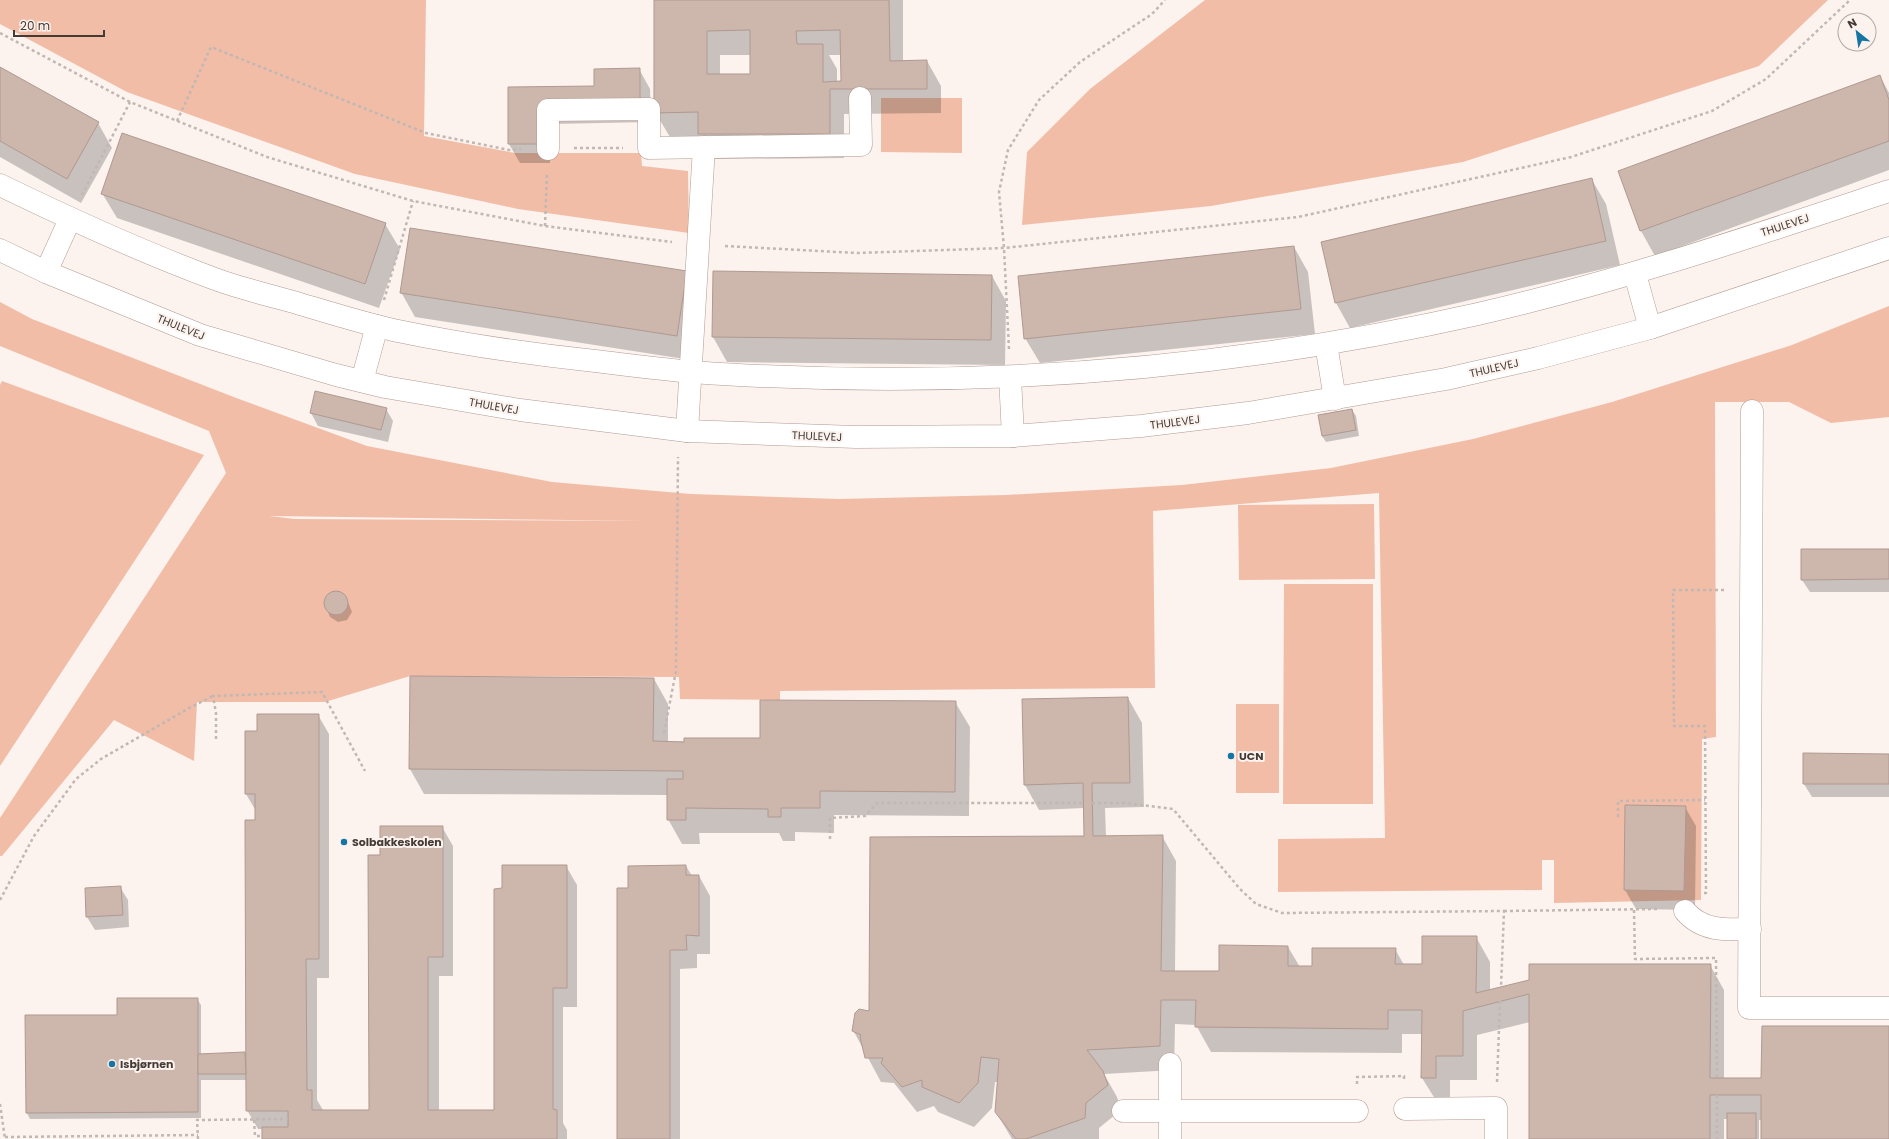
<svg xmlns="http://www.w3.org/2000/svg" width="1889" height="1139" font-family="Poppins,sans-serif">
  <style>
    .green { fill: #f2bda7; fill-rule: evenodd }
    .shadow { fill: #0003; fill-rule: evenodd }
    .building { fill: #cdb7ad; stroke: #af9990; fill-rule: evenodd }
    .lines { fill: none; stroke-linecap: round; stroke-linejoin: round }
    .minor-casing { stroke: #b19b92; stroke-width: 23 }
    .path { stroke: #c1b7b3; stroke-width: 2.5; stroke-dasharray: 3 3; stroke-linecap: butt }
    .minor { stroke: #fff; stroke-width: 22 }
    .poi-dot { fill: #1775a3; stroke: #fcf2ee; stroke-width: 1.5 }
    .labels { text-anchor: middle; stroke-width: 4; stroke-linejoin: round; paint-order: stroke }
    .street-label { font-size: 11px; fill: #443a36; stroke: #fcf2ee }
    .poi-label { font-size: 11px; font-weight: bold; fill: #443a36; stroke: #fcf2ee; text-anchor: start }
  </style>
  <rect width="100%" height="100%" fill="#fcf2ee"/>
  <!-- green -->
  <g class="green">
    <polygon points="0,0 426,0 424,136 515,153 641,153 642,166 688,171 689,233 518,209 355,174 127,92 0,24"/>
    <polygon points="1205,0 1828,0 1759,66 1463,162 1211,206 1022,225 1027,152 1090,89"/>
    <polygon points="881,98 962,98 962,153 881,152"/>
    <path d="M0,302L32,319L239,399L367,446L552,482L691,494L839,499L1006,495L1182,485L1331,468L1473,439L1612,402L1792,345L1889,306V417L1831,423L1789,402H1715L1716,737L1702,739L1701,900L1554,903V860H1542V890L1278,892V839L1385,838L1379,493L1153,511L1155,688L780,691V700L680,699L679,677L410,676L325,702H197L194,761L114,720L2,856H0V818L226,473L209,431L0,346ZM269,516L648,521L295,519Z"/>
    <polygon points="2,381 204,455 0,766 0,385"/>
    <polygon points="1374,504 1375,579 1239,580 1238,505"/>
    <polygon points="1284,584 1373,584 1373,804 1283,804"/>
    <rect x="1236" y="704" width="43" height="89"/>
  </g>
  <!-- shadow -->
  <g class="shadow">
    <path d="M655,0H903V62L927,61L941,86V113L844,114V158L713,159L670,137L655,112ZM720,55H751V75H720ZM829,55H841L842,82H837V69Z"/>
    <polygon points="0,68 98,123 112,148 81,203 0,157"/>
    <polygon points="639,69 650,89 651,122 550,124 550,163 520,163 509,144 509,88 595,87"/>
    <polygon points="1880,76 1889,93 1889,170 1655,256 1641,231 1619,171"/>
    <polygon points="1592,180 1606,204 1620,265 1350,328 1336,303 1322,242"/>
    <polygon points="102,193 385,224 400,249 379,308 117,218"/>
    <polygon points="1294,247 1308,272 1315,334 1040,363 1025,338"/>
    <polygon points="686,272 691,360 415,317 401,292"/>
    <polygon points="992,276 1006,301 1005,365 727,362 713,337"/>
    <polygon points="386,409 393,421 388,442 318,426 311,413"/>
    <polygon points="1352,410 1356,416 1359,436 1326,442 1322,436 1319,416"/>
    <polygon points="1889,550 1889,592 1810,592 1802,580"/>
    <polygon points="338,592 346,597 352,612 347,620 338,622 330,617 324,602 329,594"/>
    <polygon points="654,679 668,704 668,742 761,739 955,702 970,727 969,816 834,815 834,833 795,832 795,841 783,841 779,833 699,833 700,844 682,844 668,819 668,795 424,794 410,769"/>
    <polygon points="1128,698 1142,723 1144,807 1105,808 1106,837 1162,836 1176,861 1175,972 1220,972 1288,947 1300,967 1313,967 1395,949 1404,965 1423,965 1476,937 1490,962 1490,991 1710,965 1724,990 1724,1079 1762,1079 1889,1027 1889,1139 1762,1139 1762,1120 1759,1120 1759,1139 1728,1139 1728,1119 1724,1119 1724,1139 1530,1139 1530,1022 1477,1035 1477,1080 1450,1080 1450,1102 1437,1102 1422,1078 1423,1034 1402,1034 1402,1053 1211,1052 1196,1025 1175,1024 1174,1070 1104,1074 1117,1097 1121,1110 1099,1128 1099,1139 1012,1139 996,1112 999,1082 995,1082 992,1108 974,1127 938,1112 934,1106 917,1112 894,1083 881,1082 853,1030 870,1012 1085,837 1084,808 1039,810 1025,785"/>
    <polygon points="318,715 329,734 329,978 317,978 317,1100 323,1110 370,1111 381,856 442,827 453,846 453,976 439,976 439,1111 495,1111 503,889 566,866 577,885 577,1007 563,1007 563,1123 567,1130 567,1139 263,1139 263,1129 258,1129 247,1110 247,1080 201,1080 201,1118 30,1119 27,1113 26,1016 118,1016 197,999 201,1005 201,1055 245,1053 247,1056 256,821 256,811 246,794 246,732 258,732"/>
    <polygon points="1804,754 1889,755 1889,797 1812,797 1804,784"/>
    <polygon points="1685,807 1696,826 1695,910 1636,909 1625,890"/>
    <polygon points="686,866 692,876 699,876 710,896 710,954 697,954 697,968 680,969 680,1139 618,1139 629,889"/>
    <polygon points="120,887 128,900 129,927 95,930 87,917 86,889"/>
  </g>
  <!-- building -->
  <g class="building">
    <path d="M654,0H889L890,61L927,60V89H830V134H698V112L654,113ZM750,30V74H707V31ZM840,30L841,81L823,82V44H797L796,31Z"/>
    <polygon points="0,67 99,122 67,179 0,141"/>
    <polygon points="640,68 640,103 539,105 540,144 508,144 508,87 594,86 594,69"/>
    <polygon points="1880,75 1889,100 1889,141 1640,231 1618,171"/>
    <polygon points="122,133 386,223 365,284 101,194"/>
    <polygon points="1592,178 1606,241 1335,303 1321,242"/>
    <polygon points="410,228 687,271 677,336 400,293"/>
    <polygon points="1294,246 1301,309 1024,339 1018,276"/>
    <polygon points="713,271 992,275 991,340 712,337"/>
    <polygon points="315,391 387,408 381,430 310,413"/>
    <polygon points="1352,409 1356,430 1322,436 1318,415"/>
    <polygon points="1801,549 1889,549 1889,579 1801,580"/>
    <circle cx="336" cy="603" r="12"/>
    <polygon points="410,676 654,678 653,741 684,742 684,738 760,738 760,700 956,701 955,792 820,791 820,808 781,808 781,817 768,817 768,809 686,808 686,820 667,820 667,779 683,779 683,771 409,769"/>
    <polygon points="1128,697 1130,783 1092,783 1093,836 1163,835 1161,971 1219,971 1219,945 1288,946 1288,966 1312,966 1312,948 1396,948 1395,964 1422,964 1422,936 1477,936 1476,993 1529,980 1529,964 1711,964 1710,1078 1761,1078 1762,1026 1889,1026 1889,1139 1761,1139 1761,1095 1710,1095 1710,1139 1529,1139 1529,994 1463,1011 1463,1056 1436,1056 1436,1078 1421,1078 1422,1010 1388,1010 1388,1029 1195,1027 1196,1000 1161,1000 1160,1046 1087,1050 1103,1071 1108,1085 1086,1103 1085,1118 1026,1139 1016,1139 995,1112 999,1059 981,1057 978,1083 959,1103 922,1087 922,1080 902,1087 881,1063 883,1058 865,1058 860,1037 861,1035 852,1031 855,1013 859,1009 869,1011 870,837 1084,836 1083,783 1024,785 1022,699"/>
    <polygon points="257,714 319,714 319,959 306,959 307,1090 312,1090 312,1110 369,1110 368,855 380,855 380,826 443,826 443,957 428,957 428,1110 494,1110 494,889 502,888 502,865 567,865 567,988 553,988 553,1109 557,1110 557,1139 262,1139 262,1127 288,1127 288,1111 246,1111 245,820 255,820 255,794 245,794 245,731 257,731"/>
    <polygon points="1803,753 1889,754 1889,784 1803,784"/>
    <polygon points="1625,805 1686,806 1684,891 1624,890"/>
    <polygon points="686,865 686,875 699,875 699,936 686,935 687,950 670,950 670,1139 617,1139 617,888 628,888 628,866"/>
    <polygon points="121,886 123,915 86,917 85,888"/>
    <polygon points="117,998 198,998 198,1112 26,1113 25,1015 117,1015"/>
    <polygon points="245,1052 246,1074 198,1074 198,1054"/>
    <rect x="1727" y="1113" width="29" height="26"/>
  </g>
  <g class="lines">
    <!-- minor casing -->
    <g class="minor-casing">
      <g id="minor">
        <polyline points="548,149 548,110 649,109 649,148 861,145 860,98"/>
        <path d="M0,185C70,219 142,252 215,279C239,288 265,294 290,301C324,311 358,322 393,330C460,344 528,354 595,361C637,366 679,372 722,374C976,389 1229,370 1478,314C1618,282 1753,236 1889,191"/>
        <polyline points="0,250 46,272 200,335 336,375 385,387 520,410 687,431 856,437 1013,436 1141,426 1248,413 1446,379 1538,358 1650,328 1889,248"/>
        <polyline points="46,272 70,219"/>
        <polyline points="1635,274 1650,328"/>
        <polyline points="1326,344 1335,399"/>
        <polyline points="1010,377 1013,436"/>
        <polyline points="362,381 377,326"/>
        <polyline points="1752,411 1749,1008 1889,1008"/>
        <polyline points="687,431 704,147"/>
        <path d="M1685,911C1702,931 1725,930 1750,929"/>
        <polyline points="1170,1064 1170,1139"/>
        <polyline points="1405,1109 1496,1108 1496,1139"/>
        <polyline points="1123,1111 1357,1111"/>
      </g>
    </g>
    <!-- path -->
    <g class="path">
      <polyline points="0,33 130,102 267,157 413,201 545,226 672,242"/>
      <polyline points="177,121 211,47 426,133 509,150 521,149"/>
      <polyline points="574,148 623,148"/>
      <polyline points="82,195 130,102"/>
      <polyline points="545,226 547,174"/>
      <polyline points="725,246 857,253 1004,248 1298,217 1571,157 1712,111 1766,79 1850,0"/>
      <polyline points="384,300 413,201"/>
      <polyline points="1009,349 1004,248 999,192 1008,150 1039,100 1080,62 1152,14 1165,0"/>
      <polyline points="664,733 676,671 678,457"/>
      <polyline points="216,739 216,713 213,696 322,692 365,771"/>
      <polyline points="1092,803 1125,803 1173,809 1240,889 1256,904 1282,913 1504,911 1501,987"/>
      <polyline points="1618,817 1618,801 1705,800"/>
      <polyline points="830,839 830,818 865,816 877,803 1083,803"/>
      <polyline points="1704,893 1706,893 1705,726 1674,726 1673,590 1725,590"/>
      <polyline points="0,900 34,836 76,779 101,759 191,707 213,696"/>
      <polyline points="1634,910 1635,959 1716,958 1717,1078"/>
      <polyline points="1504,911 1658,909"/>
      <polyline points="1497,1082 1500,1001"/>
      <polyline points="1357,1084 1357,1077 1404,1076 1404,1082"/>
      <polyline points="1717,1095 1717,1139"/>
      <polyline points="0,1104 5,1139"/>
      <polyline points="254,1120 255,1136 262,1136"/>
      <polyline points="5,1137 198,1135"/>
      <polyline points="198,1139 197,1120 288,1119"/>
    </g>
    <!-- minor -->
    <use href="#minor" class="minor"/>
  </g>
  <!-- markers -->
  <g class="poi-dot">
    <circle cx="1231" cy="756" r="4"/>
    <circle cx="344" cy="842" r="4"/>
    <circle cx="112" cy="1064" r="4"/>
  </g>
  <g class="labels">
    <!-- street labels -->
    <g class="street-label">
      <text transform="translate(1785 225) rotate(-18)" y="4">THULEVEJ</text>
      <text transform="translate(181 327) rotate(22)" y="4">THULEVEJ</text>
      <text transform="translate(1494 368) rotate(-13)" y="4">THULEVEJ</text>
      <text transform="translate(494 406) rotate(10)" y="4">THULEVEJ</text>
      <text transform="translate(1175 422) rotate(-7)" y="4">THULEVEJ</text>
      <text transform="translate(817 436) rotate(2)" y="4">THULEVEJ</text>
    </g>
    <!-- poi labels -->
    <g class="poi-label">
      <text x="1239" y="760">UCN</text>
      <text x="352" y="846">Solbakkeskolen</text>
      <text x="120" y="1068">Isbjørnen</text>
    </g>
  </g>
  <!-- north arrow -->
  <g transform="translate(1857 32) rotate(330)"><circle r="19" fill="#fcf2ee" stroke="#b2a8a4"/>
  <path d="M0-3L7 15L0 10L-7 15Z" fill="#1775a3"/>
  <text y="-6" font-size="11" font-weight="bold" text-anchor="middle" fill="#443a36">N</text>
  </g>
  <!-- scale -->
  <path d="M14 30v6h90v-6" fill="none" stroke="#443a36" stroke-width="2"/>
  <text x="20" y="30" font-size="12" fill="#443a36" stroke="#fcf2ee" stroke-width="3" paint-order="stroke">20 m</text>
</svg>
